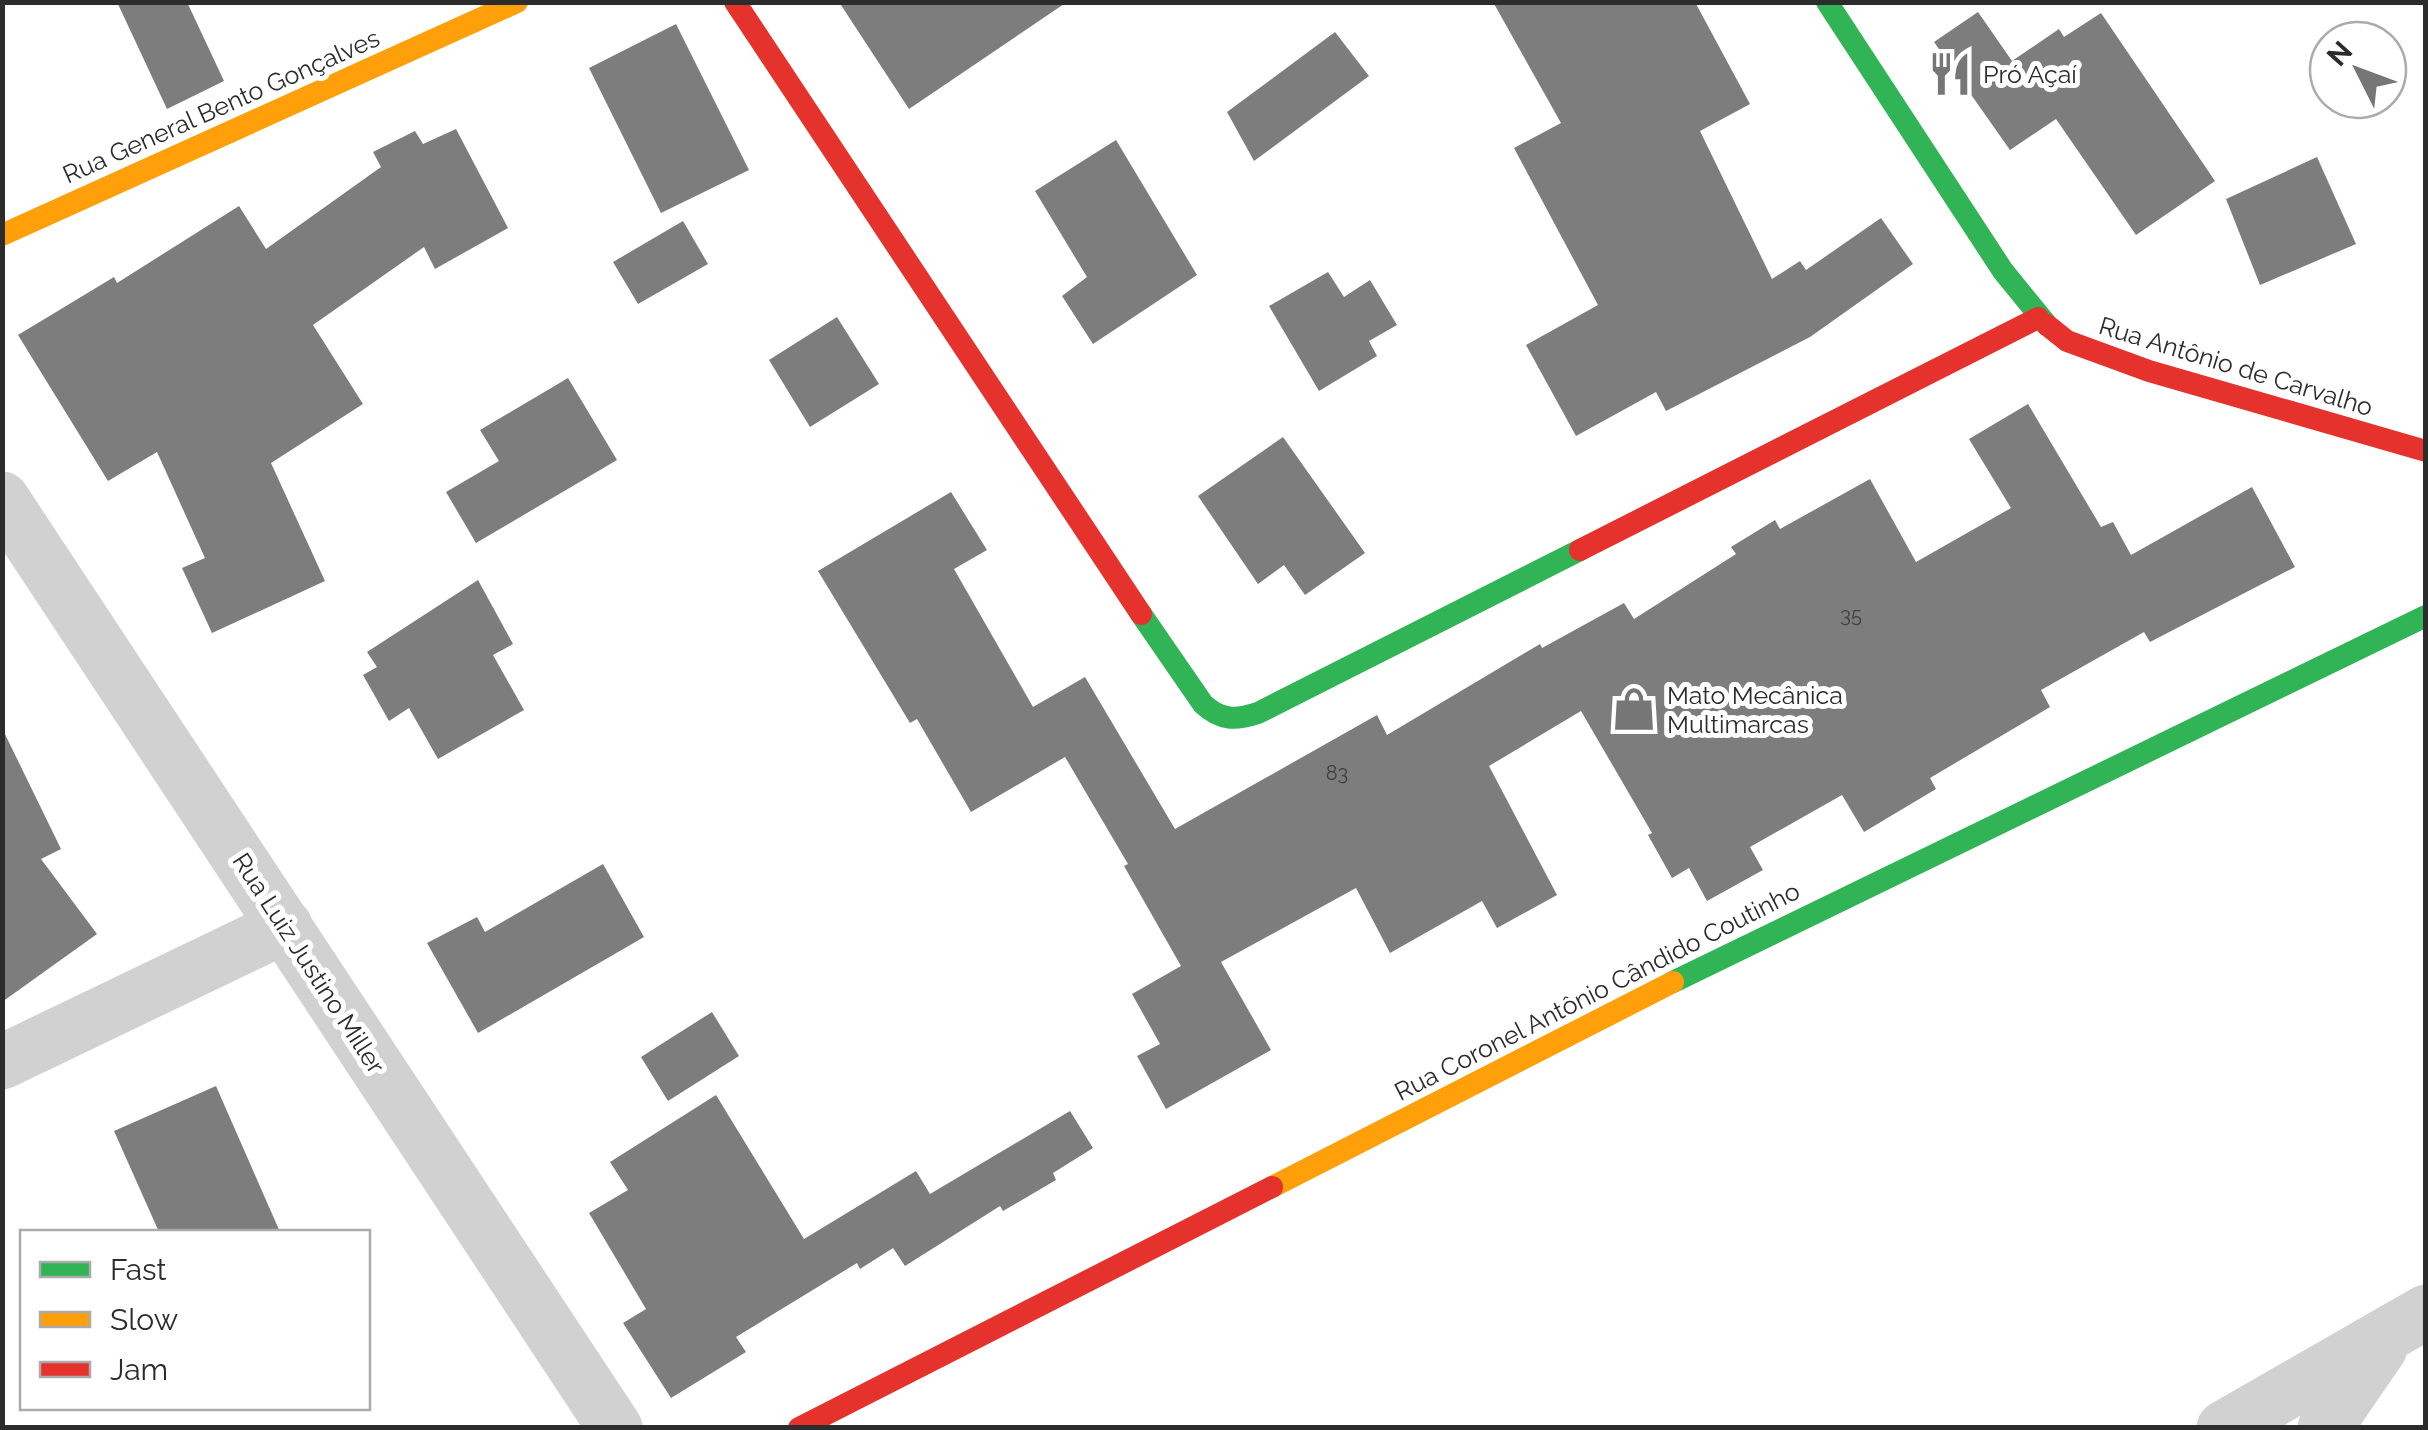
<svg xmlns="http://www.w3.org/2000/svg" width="2428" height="1430" font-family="Raleway,sans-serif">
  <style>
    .building { fill: #7d7d7d }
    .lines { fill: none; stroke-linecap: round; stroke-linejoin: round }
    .street { stroke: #d1d1d1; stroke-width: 55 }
    .fast { stroke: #30b455; stroke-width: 22 }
    .slow { stroke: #ff9f0a; stroke-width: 22 }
    .jam { stroke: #e5322d; stroke-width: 22 }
    .labels { text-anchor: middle; stroke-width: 10; stroke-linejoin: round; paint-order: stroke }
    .number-label { font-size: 20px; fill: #404040 }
    .poi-label { font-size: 25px; fill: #2c2c2c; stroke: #fff; text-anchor: start }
    .street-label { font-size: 25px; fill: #2c2c2c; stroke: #fff }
  </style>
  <rect width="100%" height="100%" fill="#fff"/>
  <!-- building -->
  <g class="building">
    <polygon points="117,2 187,2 224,81 167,109"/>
    <polygon points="839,2 1067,2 909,109"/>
    <polygon points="1493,2 1695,2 1750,104 1700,131 1772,279 1800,261 1806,270 1881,218 1913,264 1810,337 1666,411 1656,392 1576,436 1526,345 1598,305 1514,148 1561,123"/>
    <polygon points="1978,12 2012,61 2059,29 2064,37 2101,13 2215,181 2136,235 2056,119 2010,150 1934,42"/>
    <polygon points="676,24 749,170 661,213 589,68"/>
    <polygon points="1335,32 1369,76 1254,161 1227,112"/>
    <polygon points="456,129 508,228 435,269 424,247 313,325 363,404 271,463 325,581 212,633 182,568 205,558 157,452 108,481 18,335 114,277 117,283 239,206 266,249 381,167 373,152 415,131 423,144"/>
    <polygon points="1116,140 1197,275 1093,344 1062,296 1087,277 1035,191"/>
    <polygon points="2317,157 2356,244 2260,285 2226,199"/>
    <polygon points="683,221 708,264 638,304 613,262"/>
    <polygon points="1328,272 1344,297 1370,280 1397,325 1369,341 1377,356 1319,391 1269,306"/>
    <polygon points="837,317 879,384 810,427 769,360"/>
    <polygon points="568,378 617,460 476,543 446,492 499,461 480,430"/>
    <polygon points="2028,404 2101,527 2113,522 2131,555 2252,487 2295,567 2150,642 2144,632 2041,690 2050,707 1930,778 1936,789 1864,832 1842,795 1750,847 1763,870 1707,901 1689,868 1672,878 1648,835 1652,833 1581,711 1489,766 1557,895 1497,928 1482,901 1390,953 1356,888 1221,962 1271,1050 1166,1109 1137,1056 1160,1044 1132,994 1181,966 1124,866 1128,864 1065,757 971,812 917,719 910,723 818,571 951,492 987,550 954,569 1033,707 1085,677 1175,829 1377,715 1387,735 1540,644 1542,648 1624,603 1634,619 1736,554 1731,547 1775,520 1780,529 1870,479 1916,562 2011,508 1969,439"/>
    <polygon points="1283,437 1365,553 1305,595 1284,565 1258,584 1198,496"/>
    <polygon points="478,580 513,644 493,655 524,710 438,759 409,708 389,721 363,675 377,667 367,652"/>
    <polygon points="2,728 61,849 41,859 97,934 2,1002"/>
    <polygon points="603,864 644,937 478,1033 427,943 477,917 485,932"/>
    <polygon points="712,1012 739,1056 668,1101 641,1057"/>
    <polygon points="216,1086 280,1232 159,1232 114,1131"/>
    <polygon points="716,1095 804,1239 916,1171 930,1194 1070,1111 1093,1148 1053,1173 1056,1180 1003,1211 1000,1206 905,1266 893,1248 860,1269 857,1263 736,1337 746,1352 671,1398 623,1323 646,1309 589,1213 628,1190 610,1162"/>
  </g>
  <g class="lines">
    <!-- street -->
    <g class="street">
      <polyline points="2,499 615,1428"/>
      <polyline points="2,1062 285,926"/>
      <polyline points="2224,1428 2426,1312"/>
      <polyline points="2325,1428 2380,1348"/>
    </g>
    <!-- fast -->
    <g class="fast">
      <polyline points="1827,2 2003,271 2047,325"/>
      <path d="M1141,614L1203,704C1221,721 1236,720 1258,713L1580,550"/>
      <polyline points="1673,982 2426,616"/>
    </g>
    <!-- slow -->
    <g class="slow">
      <polyline points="2,235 517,2"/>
      <polyline points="1272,1187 1673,982"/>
    </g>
    <!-- jam -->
    <g class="jam">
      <polyline points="735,2 1141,614"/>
      <polyline points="2047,325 2067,341 2149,371 2426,451"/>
      <polyline points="1580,550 2038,318"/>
      <polyline points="799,1428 1272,1187"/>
    </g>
  </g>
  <!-- icons -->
  <defs>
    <g id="restaurant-bare" transform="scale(3.45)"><path d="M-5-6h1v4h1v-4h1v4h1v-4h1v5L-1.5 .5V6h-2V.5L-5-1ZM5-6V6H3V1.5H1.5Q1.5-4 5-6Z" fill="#767676" stroke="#fff" stroke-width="2.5" paint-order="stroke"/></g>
    <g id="shop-bare" transform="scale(3.45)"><path d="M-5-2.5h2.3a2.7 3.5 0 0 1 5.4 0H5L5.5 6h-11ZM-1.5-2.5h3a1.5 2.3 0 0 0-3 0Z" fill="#767676" stroke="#fff" stroke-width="2.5" paint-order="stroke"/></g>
  </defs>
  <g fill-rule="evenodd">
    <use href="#restaurant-bare" x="1950" y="74"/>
    <use href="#shop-bare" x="1634" y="709"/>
  </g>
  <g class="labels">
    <!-- number labels -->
    <g class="number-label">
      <text x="1851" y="622">35</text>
      <text x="1337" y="780">83</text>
    </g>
    <!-- poi labels -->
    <g class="poi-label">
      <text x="1983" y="83">Pró Açaí</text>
      <text x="1667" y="704">Mato Mecânica<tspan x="1667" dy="29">Multimarcas</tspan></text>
    </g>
    <!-- street labels -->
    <g class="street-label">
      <text transform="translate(221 106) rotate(-24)" y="9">Rua General Bento Gonçalves</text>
      <text transform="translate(2236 366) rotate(17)" y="9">Rua Antônio de Carvalho</text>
      <text transform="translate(309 963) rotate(57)" y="9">Rua Luiz Justino Miller</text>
      <text transform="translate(1597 991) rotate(-27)" y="9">Rua Coronel Antônio Cândido Coutinho</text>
    </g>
  </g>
  <!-- border -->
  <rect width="2428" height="1430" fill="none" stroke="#2c2c2c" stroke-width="10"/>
  <!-- legend -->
  <rect x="20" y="1230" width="350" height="180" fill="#ffffff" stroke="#ababab" stroke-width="2.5"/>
  <rect x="40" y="1262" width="50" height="15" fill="#30b455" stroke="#ababab" stroke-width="2.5"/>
  <text x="110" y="1280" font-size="30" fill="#2c2c2c">Fast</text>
  <rect x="40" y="1312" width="50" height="15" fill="#ff9f0a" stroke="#ababab" stroke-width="2.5"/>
  <text x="110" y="1330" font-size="30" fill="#2c2c2c">Slow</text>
  <rect x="40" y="1362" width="50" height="15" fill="#e5322d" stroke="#ababab" stroke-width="2.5"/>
  <text x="110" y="1380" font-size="30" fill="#2c2c2c">Jam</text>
  <!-- north arrow -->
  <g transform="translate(2358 70) rotate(312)"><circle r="48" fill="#ffffff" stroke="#ababab" stroke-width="2.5"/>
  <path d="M0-8L18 38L0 25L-18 38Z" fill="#767676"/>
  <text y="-15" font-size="28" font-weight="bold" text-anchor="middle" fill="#2c2c2c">N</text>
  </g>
</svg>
